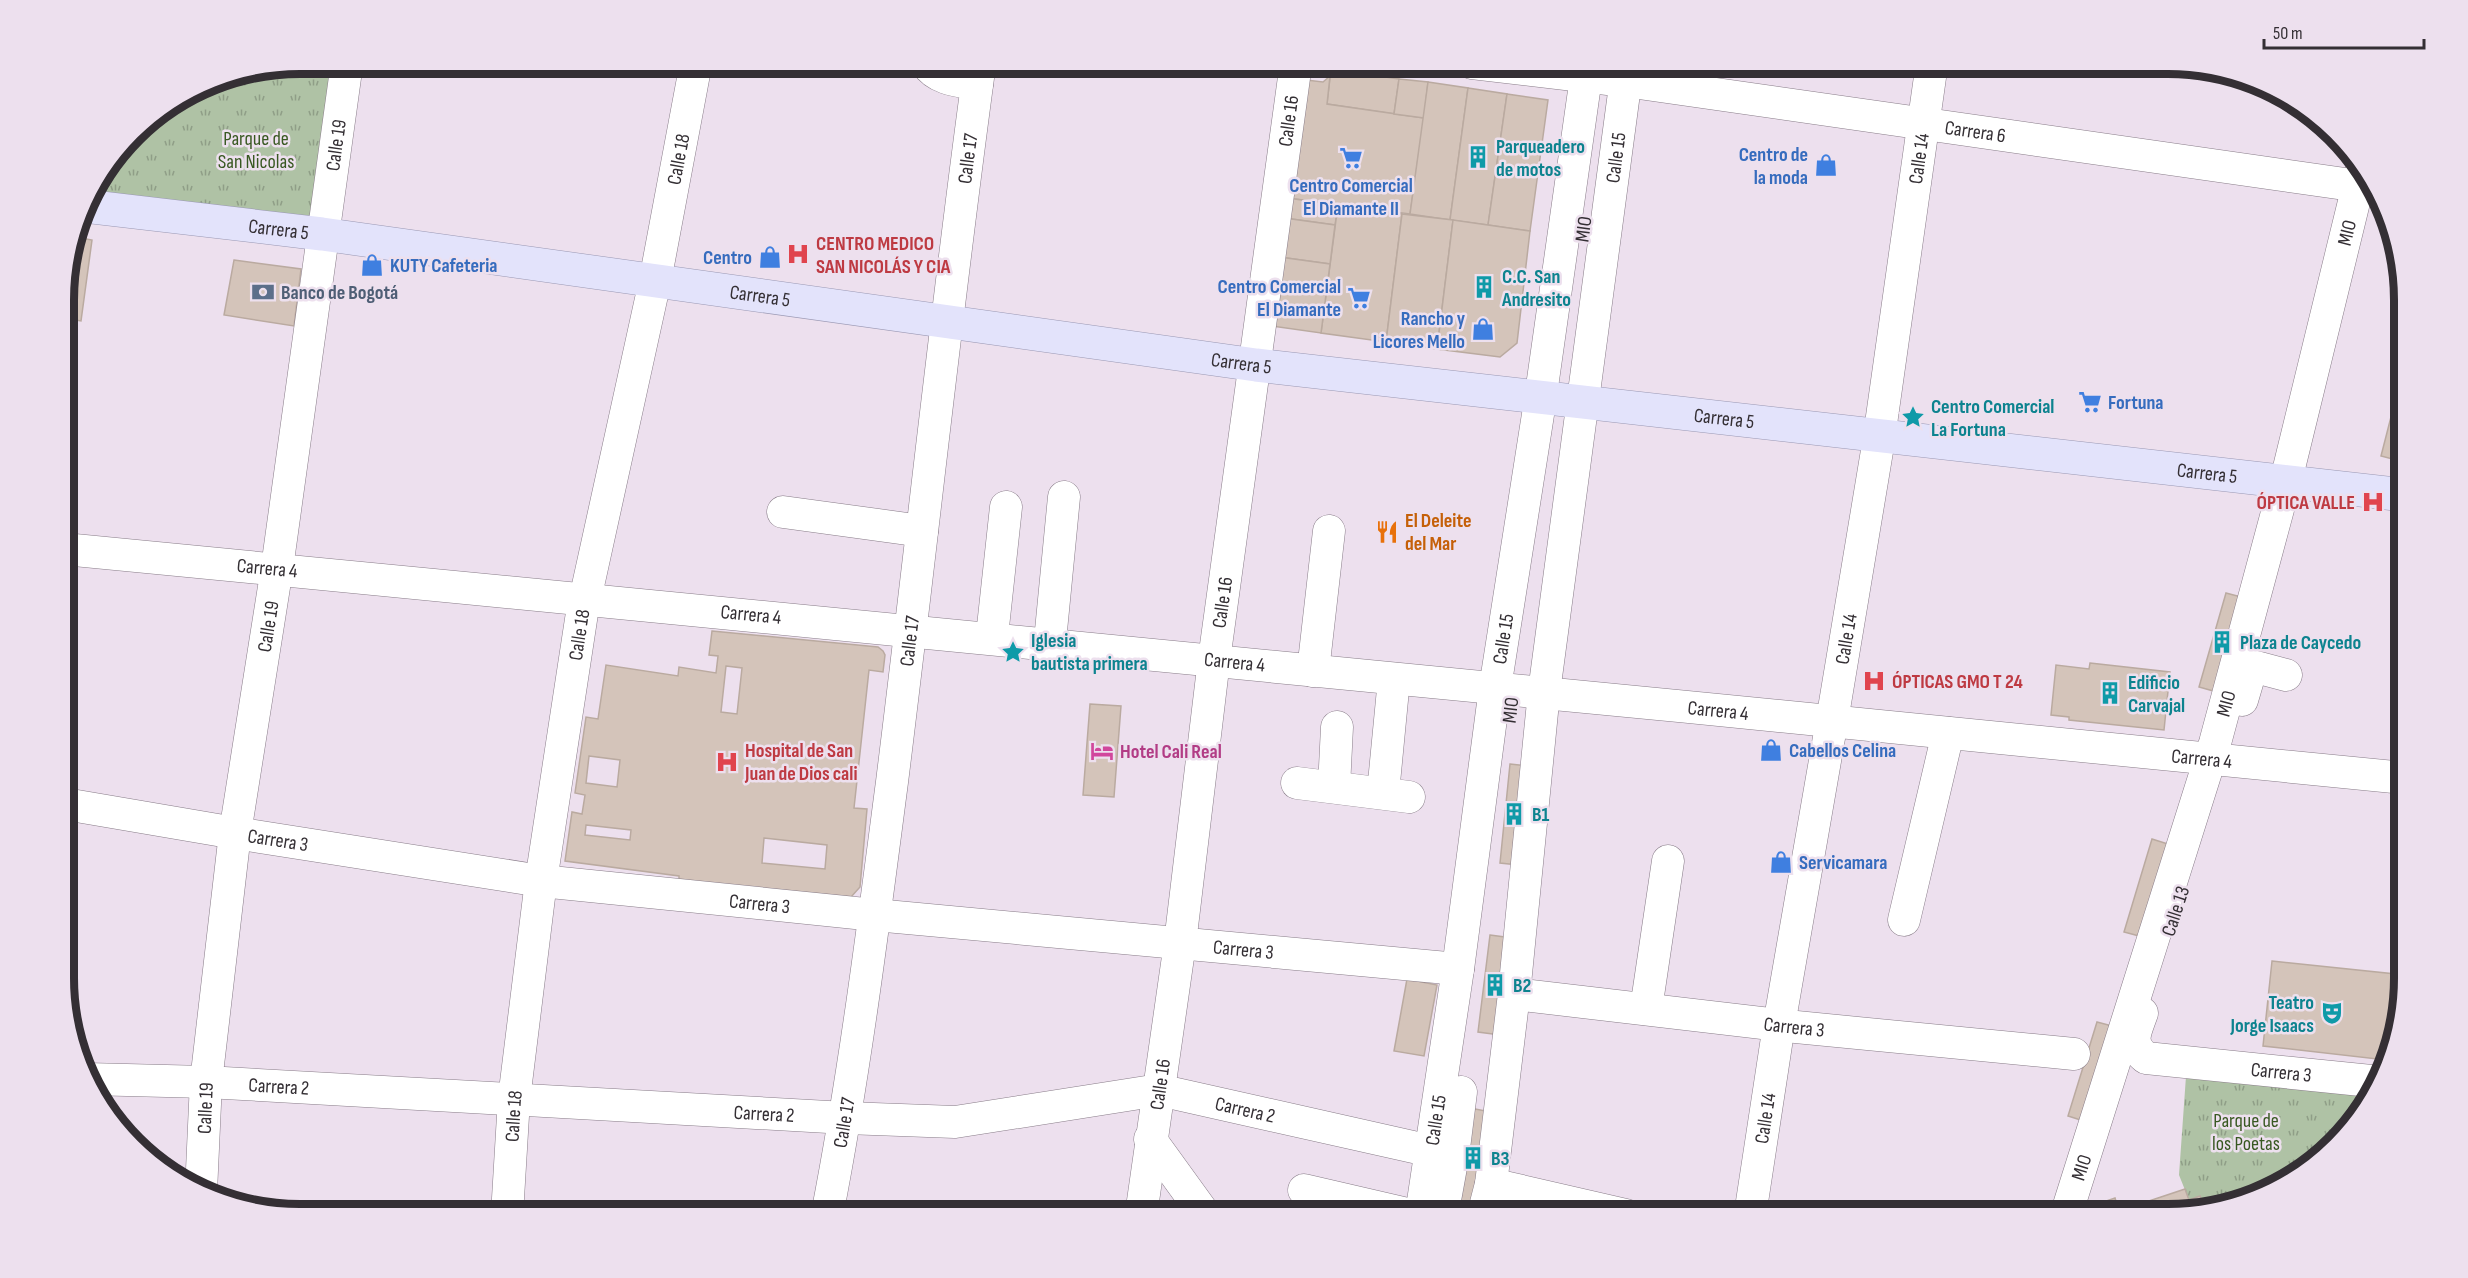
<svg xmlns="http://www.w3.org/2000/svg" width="2468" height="1278" font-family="'Sofia Sans Condensed',sans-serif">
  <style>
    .park { fill: url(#park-tufts) }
    .building { fill: #d4c4ba; stroke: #baaaa0; stroke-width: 1.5; fill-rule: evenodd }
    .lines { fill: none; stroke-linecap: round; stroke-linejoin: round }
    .minor-casing { stroke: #887c88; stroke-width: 33 }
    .major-casing { stroke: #9a98b3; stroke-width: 34 }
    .minor { stroke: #fff; stroke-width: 32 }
    .major { stroke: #e3e3fb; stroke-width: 33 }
    .labels { text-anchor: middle; stroke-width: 5; stroke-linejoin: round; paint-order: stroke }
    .street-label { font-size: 20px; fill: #342f34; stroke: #ede0ee }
    .park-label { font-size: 20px; fill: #385821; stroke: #ede0ee }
    .culture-label { font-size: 20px; font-weight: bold; fill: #0d838f; stroke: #ede0ee; text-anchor: start }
    .shop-label { font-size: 20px; font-weight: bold; fill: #366cbe; stroke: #ede0ee; text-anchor: end }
    .health-label { font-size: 20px; font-weight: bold; fill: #be3a42; stroke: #ede0ee; text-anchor: start }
    .service-label { font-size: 20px; font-weight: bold; fill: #4e5e75; stroke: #ede0ee; text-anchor: start }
    .food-label { font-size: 20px; font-weight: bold; fill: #c56008; stroke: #ede0ee; text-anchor: start }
    .hotel-label { font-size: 20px; font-weight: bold; fill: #b23c85; stroke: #ede0ee; text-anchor: start }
    .rim { fill: none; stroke: #342f34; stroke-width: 8 }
  </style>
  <defs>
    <pattern id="park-tufts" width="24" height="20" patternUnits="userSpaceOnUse" patternTransform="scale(1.5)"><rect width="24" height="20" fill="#afc2a5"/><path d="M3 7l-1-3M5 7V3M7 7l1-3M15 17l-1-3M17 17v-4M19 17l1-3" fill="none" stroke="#8f9e87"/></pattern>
  </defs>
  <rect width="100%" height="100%" fill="#ede0ee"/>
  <!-- park -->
  <g class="park">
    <polygon points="300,63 347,63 322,234 88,195 143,122 209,81"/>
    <polygon points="2187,1062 2381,1082 2346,1135 2300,1175 2244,1203 2194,1212 2192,1206 2202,1202 2200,1196 2189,1200 2179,1175"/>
  </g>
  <!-- building -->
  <g class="building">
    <polygon points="1331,69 1399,79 1394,114 1327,104"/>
    <polygon points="1330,76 1327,104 1424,118 1410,214 1280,197 1298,79 1323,82"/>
    <polygon points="1399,79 1428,82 1424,118 1394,114"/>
    <polygon points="1428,82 1468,88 1450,220 1410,214"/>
    <polygon points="1468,88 1507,94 1488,225 1450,220"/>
    <polygon points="1507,94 1548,100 1530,231 1488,225"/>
    <polygon points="1280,197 1338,205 1335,225 1277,217"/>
    <polygon points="1338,205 1402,214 1386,342 1321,333"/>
    <polygon points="1402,214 1453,220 1437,349 1386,342"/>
    <polygon points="1277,217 1335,225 1330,264 1272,256"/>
    <polygon points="1453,220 1530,231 1517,343 1500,357 1437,349"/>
    <polygon points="76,237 92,240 81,321 64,318 64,284"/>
    <polygon points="1272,256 1330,264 1321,333 1264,325"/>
    <polygon points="234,260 301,269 294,326 224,315"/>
    <polygon points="2403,370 2404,462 2381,456"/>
    <polygon points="2226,593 2245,598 2217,692 2199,687"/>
    <path d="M712,631L878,647L883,651L885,655L883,672L869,670L854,808L867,809L860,887L851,897L679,880V876L565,861L572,812L582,814L585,795L575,793L586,717L598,719L606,665L678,676L679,667L716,673L718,656L709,655ZM726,666L742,668L737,714L721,712ZM589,756L620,760L617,787L586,783ZM586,825L631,830L630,840L585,835ZM764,838L827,845L825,869L762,863Z"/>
    <polygon points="2090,663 2170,672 2164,730 2069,720 2069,717 2051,715 2056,665 2089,669"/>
    <polygon points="1090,704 1121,706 1114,797 1083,795"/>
    <polygon points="1510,764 1529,766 1518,865 1500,863"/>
    <polygon points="2152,839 2171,845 2143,937 2124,932"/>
    <polygon points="1490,935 1512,938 1500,1035 1478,1032"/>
    <polygon points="2272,961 2405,975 2386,1060 2263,1046"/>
    <polygon points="1407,979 1437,985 1424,1056 1394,1051"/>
    <polygon points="2097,1022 2116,1027 2087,1122 2068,1116"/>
    <polygon points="1470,1108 1491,1112 1476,1207 1454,1204"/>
    <polygon points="2185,1189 2189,1200 2200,1196 2202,1202 2192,1206 2194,1212 2183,1215 2098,1215 2095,1205 2115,1198 2119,1211"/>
  </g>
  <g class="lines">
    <!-- minor casing -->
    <g class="minor-casing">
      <g id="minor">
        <path d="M926,63C937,80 959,81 977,84"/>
        <path id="s1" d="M1472,63L1625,81L2373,188"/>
        <polyline points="783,512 922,531"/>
        <path id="s2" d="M64,549C845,620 1624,702 2404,778"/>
        <polyline points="992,636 1006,507"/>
        <polyline points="1050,641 1064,497"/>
        <polyline points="1313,671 1329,531"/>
        <polyline points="2242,700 2252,666 2286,675"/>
        <polyline points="1297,783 1409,797"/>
        <polyline points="1334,787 1337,727"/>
        <polyline points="1383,793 1394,679"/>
        <path id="s3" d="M65,804L235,833L541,881L875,915L1458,969"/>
        <polyline points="1904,920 1948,733"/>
        <path id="s4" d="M1514,994L1796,1027L2074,1054"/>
        <polyline points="1646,1009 1668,861"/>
        <path id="s5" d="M2142,1013C2135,1033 2128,1043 2146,1058L2381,1082"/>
        <path id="s6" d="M87,1079L206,1082L846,1118L955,1122L1159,1090L1431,1151"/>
        <polyline points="1150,1139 1205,1215"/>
        <polyline points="1491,1184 1626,1215"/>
        <polyline points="1304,1190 1412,1215"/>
        <path id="s7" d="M201,1192L206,1082L235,833L277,568L347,63"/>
        <polyline points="1443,1211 1453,1156 1461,1092"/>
        <path id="s8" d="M507,1215L514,1099L541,881L582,613L655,281L696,63"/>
        <path id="s9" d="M827,1215C855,1071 873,927 892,782C922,542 947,302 980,63"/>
        <path id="s10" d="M1141,1215L1180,943L1214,660L1296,63"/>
        <path id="s11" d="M1421,1215L1458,969L1495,688L1539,408L1588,63"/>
        <path id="s12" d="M1483,1215L1491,1184L1514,994L1544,692L1628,63"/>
        <path id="s13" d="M1750,1215L1779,1025L1834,709L1878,445L1932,63"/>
        <path id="s14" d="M2066,1215L2215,743L2288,472L2363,165"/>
      </g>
    </g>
    <!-- major casing -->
    <g class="major-casing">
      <g id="major">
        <path id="s15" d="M84,206L322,234L1256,365L2404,495"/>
      </g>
    </g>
    <!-- minor -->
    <use href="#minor" class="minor"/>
    <!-- major -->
    <use href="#major" class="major"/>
  </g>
  <!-- icons -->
  <defs>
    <g id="building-bare" transform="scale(1.8)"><path d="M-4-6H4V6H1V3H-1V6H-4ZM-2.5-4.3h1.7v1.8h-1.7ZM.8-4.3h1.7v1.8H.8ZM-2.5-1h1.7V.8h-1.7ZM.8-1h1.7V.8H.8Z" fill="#0f9aa8" stroke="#ede0ee" stroke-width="2.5" paint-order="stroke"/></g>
    <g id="supermarket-bare" transform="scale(1.8)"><path d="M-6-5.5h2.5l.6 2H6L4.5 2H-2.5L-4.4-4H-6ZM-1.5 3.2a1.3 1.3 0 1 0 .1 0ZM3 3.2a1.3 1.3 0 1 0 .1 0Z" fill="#3f7fe0" stroke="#ede0ee" stroke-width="2.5" paint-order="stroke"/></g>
    <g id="shop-bare" transform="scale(1.8)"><path d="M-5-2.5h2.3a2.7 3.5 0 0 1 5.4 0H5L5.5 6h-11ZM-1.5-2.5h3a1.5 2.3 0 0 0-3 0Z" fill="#3f7fe0" stroke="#ede0ee" stroke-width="2.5" paint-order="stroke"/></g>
    <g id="hospital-bare" transform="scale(1.8)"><path d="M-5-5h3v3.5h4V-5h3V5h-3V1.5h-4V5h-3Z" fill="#e0444e" stroke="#ede0ee" stroke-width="2.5" paint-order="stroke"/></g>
    <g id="bank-bare" transform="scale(1.8)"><path d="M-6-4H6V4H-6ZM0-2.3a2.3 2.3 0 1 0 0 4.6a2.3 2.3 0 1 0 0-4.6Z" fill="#5c6f8a" stroke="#ede0ee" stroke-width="2.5" paint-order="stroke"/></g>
    <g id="sight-bare" transform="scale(1.8)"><path d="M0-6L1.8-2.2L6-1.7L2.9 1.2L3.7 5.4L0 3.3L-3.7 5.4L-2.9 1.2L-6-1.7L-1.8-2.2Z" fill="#0f9aa8" stroke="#ede0ee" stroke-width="2.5" paint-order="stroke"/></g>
    <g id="restaurant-bare" transform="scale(1.8)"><path d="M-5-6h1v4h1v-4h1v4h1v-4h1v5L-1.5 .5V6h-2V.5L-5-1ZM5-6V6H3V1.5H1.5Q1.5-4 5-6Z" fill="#e8710a" stroke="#ede0ee" stroke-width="2.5" paint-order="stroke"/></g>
    <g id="hotel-bare" transform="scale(1.8)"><path d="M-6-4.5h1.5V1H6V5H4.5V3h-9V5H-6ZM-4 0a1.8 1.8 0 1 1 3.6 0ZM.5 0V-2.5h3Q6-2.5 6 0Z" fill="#d1479c" stroke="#ede0ee" stroke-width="2.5" paint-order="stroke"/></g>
    <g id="theatre-bare" transform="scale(1.8)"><path d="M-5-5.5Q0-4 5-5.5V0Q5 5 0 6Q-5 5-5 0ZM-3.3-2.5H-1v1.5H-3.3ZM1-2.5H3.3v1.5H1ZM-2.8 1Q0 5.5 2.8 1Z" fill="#0f9aa8" stroke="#ede0ee" stroke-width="2.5" paint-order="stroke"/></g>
  </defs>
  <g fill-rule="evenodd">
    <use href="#building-bare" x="1478" y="157"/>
    <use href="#supermarket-bare" x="1351" y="158"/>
    <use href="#shop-bare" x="1826" y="165"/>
    <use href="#hospital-bare" x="798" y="254"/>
    <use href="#shop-bare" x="770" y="257"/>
    <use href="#shop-bare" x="372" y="265"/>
    <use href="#building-bare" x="1484" y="287"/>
    <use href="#bank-bare" x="263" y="292"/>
    <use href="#supermarket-bare" x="1359" y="298"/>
    <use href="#shop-bare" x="1483" y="329"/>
    <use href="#supermarket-bare" x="2090" y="402"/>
    <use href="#sight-bare" x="1913" y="417"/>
    <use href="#hospital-bare" x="2373" y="502"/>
    <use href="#restaurant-bare" x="1387" y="532"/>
    <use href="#building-bare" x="2222" y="642"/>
    <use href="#sight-bare" x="1013" y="652"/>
    <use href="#hospital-bare" x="1874" y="681"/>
    <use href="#building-bare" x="2110" y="693"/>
    <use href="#shop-bare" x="1771" y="750"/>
    <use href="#hotel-bare" x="1102" y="751"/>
    <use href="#hospital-bare" x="727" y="762"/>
    <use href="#building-bare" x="1514" y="814"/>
    <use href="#shop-bare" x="1781" y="862"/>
    <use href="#building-bare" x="1495" y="985"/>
    <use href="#theatre-bare" x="2332" y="1013"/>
    <use href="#building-bare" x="1473" y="1158"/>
  </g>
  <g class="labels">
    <!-- street labels -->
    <g class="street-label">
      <text dy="7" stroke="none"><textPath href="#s10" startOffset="1104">Calle 16</textPath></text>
      <text dy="7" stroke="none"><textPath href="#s1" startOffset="508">Carrera 6</textPath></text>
      <text dy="7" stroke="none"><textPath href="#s7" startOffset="1056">Calle 19</textPath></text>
      <text dy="7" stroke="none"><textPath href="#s9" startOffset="1066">Calle 17</textPath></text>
      <text dy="7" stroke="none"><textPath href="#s12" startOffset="1066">Calle 15</textPath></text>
      <text dy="7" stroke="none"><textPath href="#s13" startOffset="1070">Calle 14</textPath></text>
      <text dy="7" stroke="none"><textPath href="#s8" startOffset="1071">Calle 18</textPath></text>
      <text dy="7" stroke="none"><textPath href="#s15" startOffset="196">Carrera 5</textPath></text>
      <text transform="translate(1583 229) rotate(-82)" y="7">MIO</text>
      <text dy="7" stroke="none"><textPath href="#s14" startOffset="1022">MIO</textPath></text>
      <text dy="7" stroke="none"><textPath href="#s15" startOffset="682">Carrera 5</textPath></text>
      <text dy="7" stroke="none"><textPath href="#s15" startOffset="1168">Carrera 5</textPath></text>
      <text dy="7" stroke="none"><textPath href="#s15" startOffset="1654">Carrera 5</textPath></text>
      <text dy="7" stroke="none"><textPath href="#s15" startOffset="2140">Carrera 5</textPath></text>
      <text dy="7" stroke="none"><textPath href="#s2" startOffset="204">Carrera 4</textPath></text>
      <text dy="7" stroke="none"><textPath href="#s10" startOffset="618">Calle 16</textPath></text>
      <text dy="7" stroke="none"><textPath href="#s2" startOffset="690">Carrera 4</textPath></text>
      <text dy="7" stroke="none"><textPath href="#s7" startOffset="570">Calle 19</textPath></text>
      <text dy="7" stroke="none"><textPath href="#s8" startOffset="585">Calle 18</textPath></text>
      <text dy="7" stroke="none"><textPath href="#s11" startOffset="582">Calle 15</textPath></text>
      <text dy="7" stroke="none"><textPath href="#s9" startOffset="580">Calle 17</textPath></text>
      <text dy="7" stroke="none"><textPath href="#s13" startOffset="584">Calle 14</textPath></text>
      <text dy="7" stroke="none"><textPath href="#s2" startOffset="1176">Carrera 4</textPath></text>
      <text dy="7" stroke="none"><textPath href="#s14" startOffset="536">MIO</textPath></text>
      <text transform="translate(1510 710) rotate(-83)" y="7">MIO</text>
      <text dy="7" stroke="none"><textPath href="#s2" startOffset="1662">Carrera 4</textPath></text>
      <text dy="7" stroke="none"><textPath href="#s2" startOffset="2148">Carrera 4</textPath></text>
      <text dy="7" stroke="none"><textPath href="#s3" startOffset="216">Carrera 3</textPath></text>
      <text dy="7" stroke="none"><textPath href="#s3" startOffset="702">Carrera 3</textPath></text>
      <text transform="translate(2175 911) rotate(-72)" y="7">Calle 13</text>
      <text dy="7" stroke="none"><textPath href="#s3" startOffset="1188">Carrera 3</textPath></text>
      <text dy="7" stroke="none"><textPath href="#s4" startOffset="282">Carrera 3</textPath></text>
      <text dy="7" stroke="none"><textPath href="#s5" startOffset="186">Carrera 3</textPath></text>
      <text dy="7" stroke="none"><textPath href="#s10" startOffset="132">Calle 16</textPath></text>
      <text dy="7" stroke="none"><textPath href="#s6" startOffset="192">Carrera 2</textPath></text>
      <text dy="7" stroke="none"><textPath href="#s7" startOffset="84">Calle 19</textPath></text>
      <text dy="7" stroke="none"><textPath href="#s6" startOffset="1164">Carrera 2</textPath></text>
      <text dy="7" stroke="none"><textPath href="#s6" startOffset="678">Carrera 2</textPath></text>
      <text dy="7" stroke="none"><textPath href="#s8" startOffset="99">Calle 18</textPath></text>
      <text dy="7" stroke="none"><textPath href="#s13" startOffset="98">Calle 14</textPath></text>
      <text dy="7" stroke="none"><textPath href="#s11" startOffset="96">Calle 15</textPath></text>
      <text dy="7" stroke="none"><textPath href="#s9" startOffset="94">Calle 17</textPath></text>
      <text dy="7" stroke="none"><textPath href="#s14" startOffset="50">MIO</textPath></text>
    </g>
    <!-- park labels -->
    <g class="park-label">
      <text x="256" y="145">Parque de<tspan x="256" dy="23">San Nicolas</tspan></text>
      <text x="2246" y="1127">Parque de<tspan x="2246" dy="23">los Poetas</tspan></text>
    </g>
    <!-- culture labels -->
    <g class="culture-label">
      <text x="1496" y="153">Parqueadero<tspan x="1496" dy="23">de motos</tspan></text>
      <text x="1502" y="283">C.C. San<tspan x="1502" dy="23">Andresito</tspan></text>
      <text x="1931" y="413">Centro Comercial<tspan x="1931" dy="23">La Fortuna</tspan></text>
      <text x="1031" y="647">Iglesia<tspan x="1031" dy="23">bautista primera</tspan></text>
      <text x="2240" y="649">Plaza de Caycedo</text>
      <text x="2128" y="689">Edificio<tspan x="2128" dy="23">Carvajal</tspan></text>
      <text x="1532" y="821">B1</text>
      <text x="1513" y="992">B2</text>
      <text x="2314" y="1009" text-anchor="end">Teatro<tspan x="2314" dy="23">Jorge Isaacs</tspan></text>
      <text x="1491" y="1165">B3</text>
    </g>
    <!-- shop labels -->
    <g class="shop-label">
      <text x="1808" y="161">Centro de<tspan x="1808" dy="23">la moda</tspan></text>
      <text x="1351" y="192" text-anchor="middle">Centro Comercial<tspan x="1351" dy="23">El Diamante II</tspan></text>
      <text x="752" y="264">Centro</text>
      <text x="390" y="272" text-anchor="start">KUTY Cafeteria</text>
      <text x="1341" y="293">Centro Comercial<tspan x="1341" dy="23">El Diamante</tspan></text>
      <text x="1465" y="325">Rancho y<tspan x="1465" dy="23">Licores Mello</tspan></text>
      <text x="2108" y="409" text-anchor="start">Fortuna</text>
      <text x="1789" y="757" text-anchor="start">Cabellos Celina</text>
      <text x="1799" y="869" text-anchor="start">Servicamara</text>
    </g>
    <!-- health labels -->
    <g class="health-label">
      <text x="816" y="250">CENTRO MEDICO<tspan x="816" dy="23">SAN NICOLÁS Y CIA</tspan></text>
      <text x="2355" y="509" text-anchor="end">ÓPTICA VALLE</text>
      <text x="1892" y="688">ÓPTICAS GMO T 24</text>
      <text x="745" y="757">Hospital de San<tspan x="745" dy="23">Juan de Dios cali</tspan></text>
    </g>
    <!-- service labels -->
    <g class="service-label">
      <text x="281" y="299">Banco de Bogotá</text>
    </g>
    <!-- food labels -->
    <g class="food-label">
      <text x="1405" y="527">El Deleite<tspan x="1405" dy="23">del Mar</tspan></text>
    </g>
    <!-- hotel labels -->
    <g class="hotel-label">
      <text x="1120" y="758">Hotel Cali Real</text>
    </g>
  </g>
  <!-- crop -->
  <path d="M0 0H2468V1278H0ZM300 74H2168A226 226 0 0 1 2394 300V978A226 226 0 0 1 2168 1204H300A226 226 0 0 1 74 978V300A226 226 0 0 1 300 74Z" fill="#ede0ee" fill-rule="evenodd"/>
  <path class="rim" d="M300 74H2168A226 226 0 0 1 2394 300V978A226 226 0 0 1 2168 1204H300A226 226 0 0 1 74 978V300A226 226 0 0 1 300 74Z"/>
  <!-- scale -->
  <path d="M2264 39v9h160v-9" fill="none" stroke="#342f34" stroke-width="3"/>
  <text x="2273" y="39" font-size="18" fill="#342f34" stroke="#ede0ee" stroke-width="4.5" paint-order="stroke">50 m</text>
</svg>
